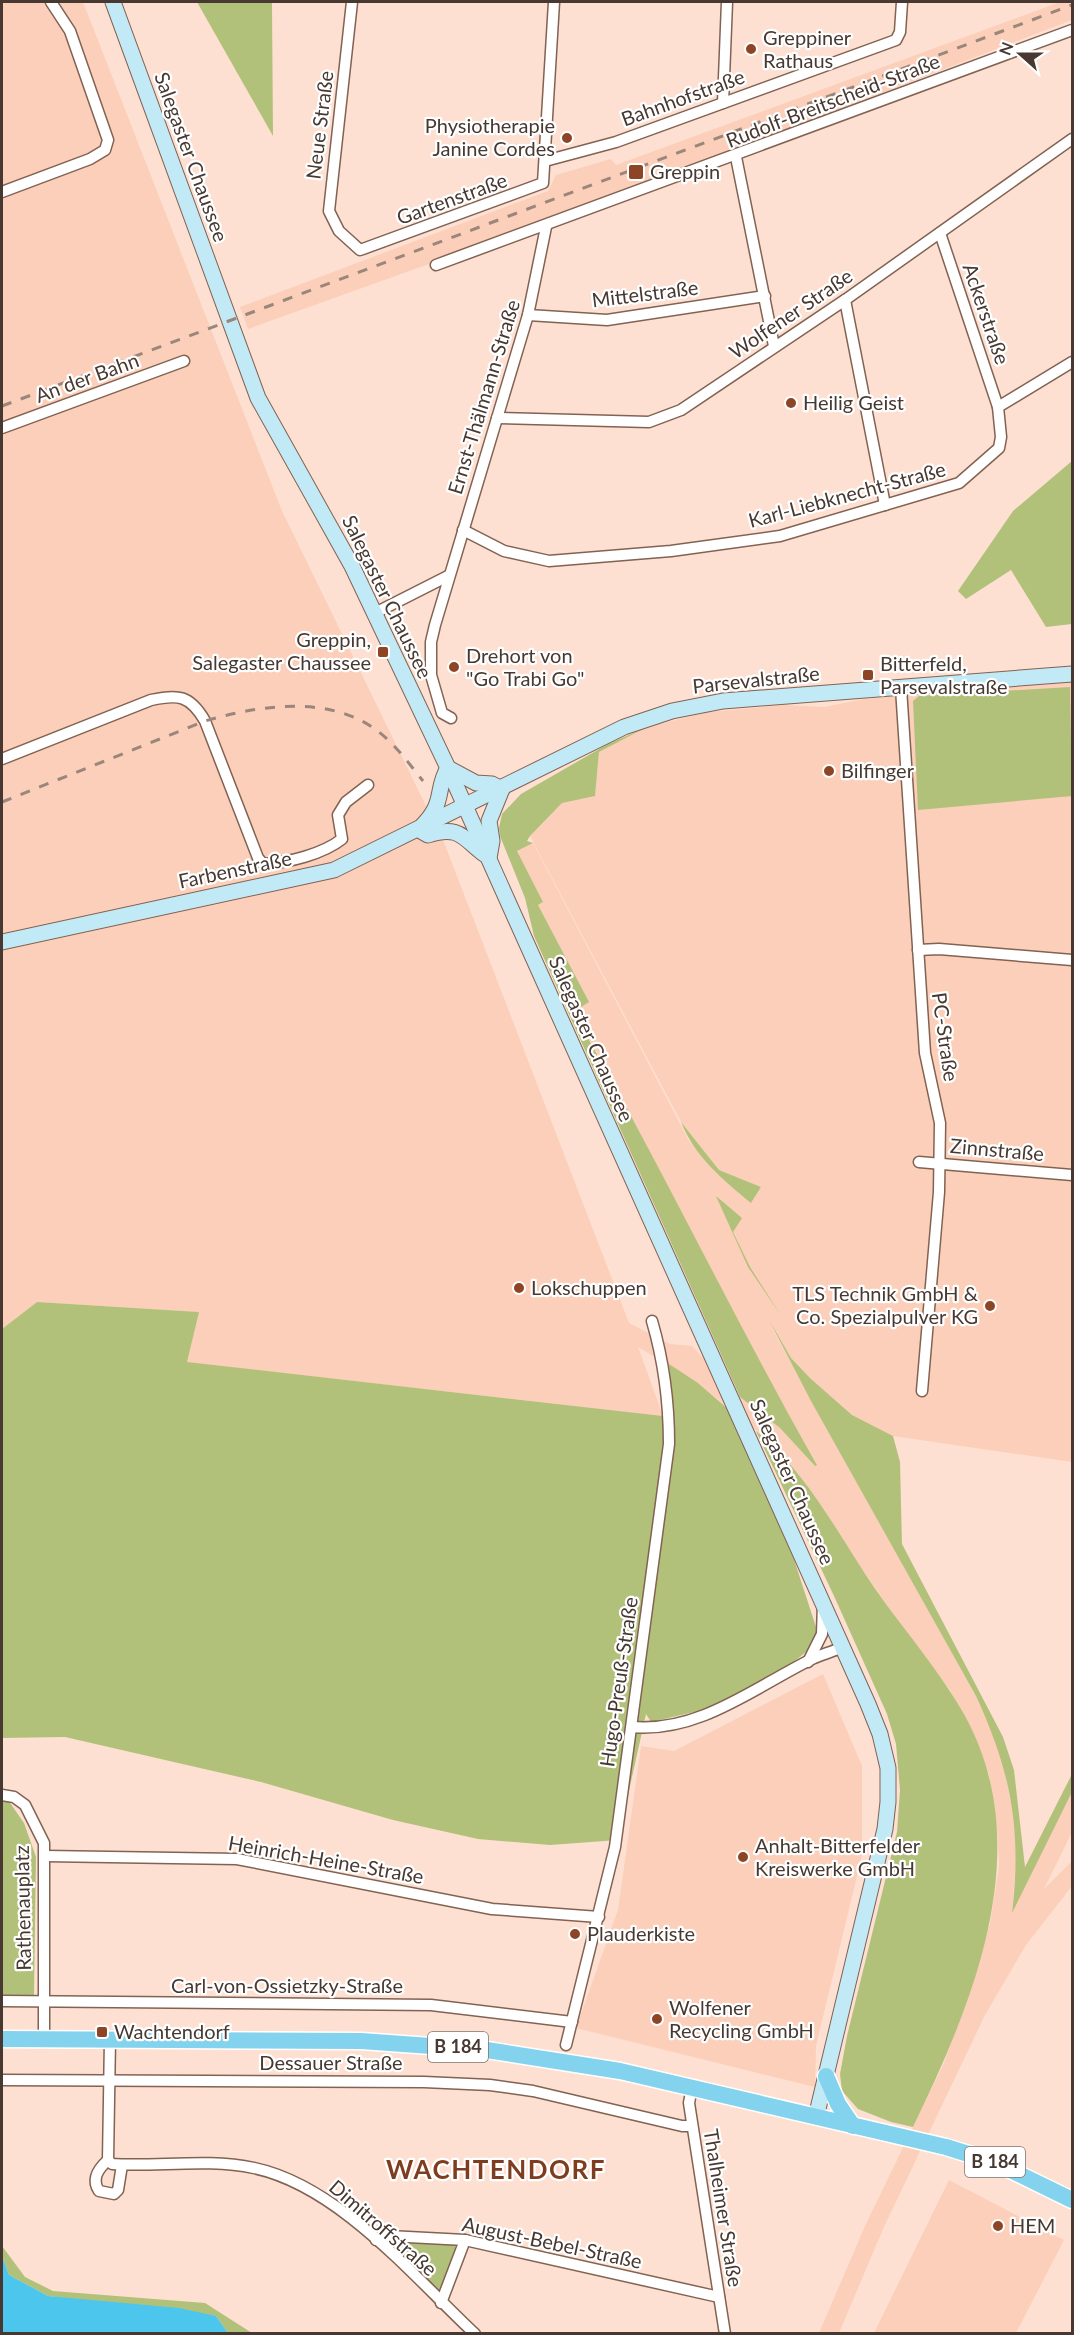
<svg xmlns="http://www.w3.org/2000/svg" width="1074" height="2335" font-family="Lato,sans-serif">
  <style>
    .built { fill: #fbcfb9 }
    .green { fill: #b2c17a }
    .water { fill: #4cc6ec }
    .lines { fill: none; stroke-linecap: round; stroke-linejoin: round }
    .street-casing { stroke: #826252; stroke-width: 13 }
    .secondary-casing { stroke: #826252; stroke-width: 17 }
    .primary-casing { stroke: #fff; stroke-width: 19 }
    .street { stroke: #fff; stroke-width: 10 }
    .secondary { stroke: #c2e9f6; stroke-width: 15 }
    .primary { stroke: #84d3ee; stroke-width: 16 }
    .rail { stroke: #9a867b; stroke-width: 3; stroke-dasharray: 10 10; stroke-linecap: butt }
    .poi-dot { fill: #8d4525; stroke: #fff; stroke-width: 2 }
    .labels { text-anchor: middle; stroke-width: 4.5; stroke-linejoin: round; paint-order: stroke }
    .shield { fill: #fff; stroke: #7e7470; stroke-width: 1.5 }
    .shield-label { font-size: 18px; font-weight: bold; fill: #473932 }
    .poi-label { font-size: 20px; fill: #473932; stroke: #fff; text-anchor: start }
    .street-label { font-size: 20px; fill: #473932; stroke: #fff }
    .district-label { font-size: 26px; font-weight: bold; letter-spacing: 1.5px; fill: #7f3d20; stroke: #fff }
  </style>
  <rect width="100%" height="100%" fill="#fde0d1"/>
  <!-- built -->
  <g class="built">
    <polygon points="2,2 83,2 282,511 445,845 629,1323 670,1344 692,1346 740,1397 780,1428 815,1466 817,1464 767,1377 607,1070 573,1011 588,1002 538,905 543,902 517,851 533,843 688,1139 716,1173 752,1202 761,1187 719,1170 681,1122 530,836 562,803 595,795 599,752 647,727 708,712 785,705 824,707 864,699 1072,682 1072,1462 893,1436 852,1415 810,1378 791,1358 768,1321 976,1696 990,1726 1001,1753 1013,1813 1017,1845 1012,1911 1072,1792 1072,1832 1044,1889 1072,1861 1072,1886 1026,1945 985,2015 883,2229 839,2333 819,2333 865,2226 944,2063 990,1924 999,1867 998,1837 989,1774 950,1690 921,1654 786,1459 769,1441 698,1383 638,1347 663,1416 186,1362 198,1312 37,1302 2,1329"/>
    <polygon points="1060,2 1072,2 1072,20 769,136 760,145 248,329 240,307 548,191 556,175 611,159 616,165"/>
    <polygon points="823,1674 862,1766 862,1855 816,2046 815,2087 576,2028 618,1910 641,1746 674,1751"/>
    <polygon points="949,2180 1064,2240 1016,2333 874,2333"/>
  </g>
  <!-- green -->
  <g class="green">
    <polygon points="197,2 272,2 273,136"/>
    <polygon points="1072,461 1072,624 1046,627 1011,570 966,599 958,591 1013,511"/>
    <polygon points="1070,687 1072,796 918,810 913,701 919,696"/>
    <path d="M647,727L599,752L595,796L562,803L530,836L527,841L533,843L517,851L543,902L538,905L589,1002L573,1012C659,1160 732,1316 817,1465L815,1466L780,1428L740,1397L534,936L525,898L500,836L499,828L502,814L521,794L608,744Z"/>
    <path d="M681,1122L719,1170L761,1187L751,1203C723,1180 695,1157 681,1122Z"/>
    <polygon points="716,1196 742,1218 733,1232 750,1267 780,1314 748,1267"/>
    <polygon points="37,1302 199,1312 187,1362 663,1416 671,1414 669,1364 698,1383 727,1408 786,1535 817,1630 811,1648 786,1668 707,1709 651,1722 646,1714 618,1840 550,1845 478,1839 393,1820 261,1782 65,1737 2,1738 2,1329"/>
    <path d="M769,1320L791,1358L810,1378L852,1415L893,1436L900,1462L902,1544L1003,1737L1014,1770L1025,1867L1072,1774V1792L1012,1913C1022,1829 1011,1772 976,1696L811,1401Z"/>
    <path d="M756,1431C807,1472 839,1536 876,1590C904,1630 942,1674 965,1716C1038,1849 973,2003 913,2127L891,2122L858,2109L842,2091L840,2074L847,2036L897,1832L900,1790L896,1744L887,1714L834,1596Z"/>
    <polygon points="2,1800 8,1800 24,1823 36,1857 34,1995 2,1995"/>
    <path d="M395,2240L455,2245C458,2257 448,2285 438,2292L392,2251L390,2244Z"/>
    <polygon points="2,2246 25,2277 53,2291 205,2303 252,2333 228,2333 216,2316 48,2296 9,2275 2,2256"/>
  </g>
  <!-- water -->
  <polygon class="water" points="2,2256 9,2275 48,2296 179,2308 216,2316 228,2333 2,2333"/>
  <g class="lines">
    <!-- street casing -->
    <g class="street-casing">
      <g id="street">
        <polyline points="352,2 329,211 339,231 360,250 543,183 554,2"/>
        <polyline points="723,103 727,2"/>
        <polyline points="736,157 774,346"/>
        <polyline points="545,161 616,142 896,40 900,32 902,2"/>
        <polyline points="2,192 90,159 105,150 108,140 70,31 51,2"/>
        <polyline points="940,233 998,407"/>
        <polyline points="436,265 1072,30"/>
        <polyline points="845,300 885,505"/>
        <polyline points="528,315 607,320 765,296"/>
        <polyline points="497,418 649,422 681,410 845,300 1072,139"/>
        <polyline points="2,428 184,361"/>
        <polyline points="463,530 504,551 549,561 671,551 780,536 959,483 999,448 1001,437 998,407 1072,362"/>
        <polyline points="375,613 448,576"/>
        <polyline points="901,688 925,1053 940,1123 939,1192 922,1391"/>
        <polyline points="451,718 442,713 431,675 431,642 435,625 528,315 546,227"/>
        <path d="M2,759L151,700C178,694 190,695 205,721L258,858L263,864C288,863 323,854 342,839L338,815L346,802L368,785"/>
        <polyline points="918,950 939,949 1072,960"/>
        <polyline points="919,1162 1072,1175"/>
        <polyline points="808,1662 822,1634 823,1604"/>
        <path d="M632,1727C699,1733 755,1687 812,1659C822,1654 833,1652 842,1647"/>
        <polyline points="2,1795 14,1797 25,1805 44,1843 44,2039"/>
        <polyline points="45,1856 237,1859 492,1909 599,1917"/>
        <polyline points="2,2001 431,2005 572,2022"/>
        <path d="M110,2039L108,2160L112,2164C158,2167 208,2158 254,2168C339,2186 413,2276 475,2334"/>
        <path d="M566,2045L615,1847L669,1444C669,1401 664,1362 652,1321"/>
        <polyline points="2,2080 424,2082 490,2085 533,2091 682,2126 692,2126"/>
        <polyline points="692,2087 689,2103 725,2334"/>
        <path d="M108,2160C98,2169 91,2179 99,2191L114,2194L118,2190L122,2165"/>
        <polyline points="376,2240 389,2236 465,2240 719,2297"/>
        <polyline points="441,2303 465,2240"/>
      </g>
    </g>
    <!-- secondary casing -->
    <g class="secondary-casing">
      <g id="secondary">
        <polyline points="113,2 258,398 352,566 448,768 868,1704 880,1734 888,1768 888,1802 885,1829 816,2117"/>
        <polyline points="448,768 476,783 492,784 502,789"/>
        <path d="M422,826C446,802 435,789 448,768"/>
        <path d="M421,831L428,835C459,825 462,837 484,854"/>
        <polyline points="489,858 492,841 489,821 502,789"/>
        <polyline points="2,942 334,870 624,727 672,711 723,701 1072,674"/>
      </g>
    </g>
    <!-- primary casing -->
    <g class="primary-casing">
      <g id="primary">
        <polyline points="2,2039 361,2041 487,2050 620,2071 946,2147 994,2162 1072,2200"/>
        <polyline points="826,2076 838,2104 853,2126"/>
      </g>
    </g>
    <!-- street -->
    <use href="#street" class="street"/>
    <!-- secondary -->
    <use href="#secondary" class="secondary"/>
    <!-- primary -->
    <use href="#primary" class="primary"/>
    <!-- rail -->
    <g class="rail">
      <polyline points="2,406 1072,5"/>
      <path d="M2,802L205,721C256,706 324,695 372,727C393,741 407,761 423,781"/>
    </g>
  </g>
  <!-- markers -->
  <g class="poi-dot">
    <circle cx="751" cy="49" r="6"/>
    <circle cx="567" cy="138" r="6"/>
    <rect x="628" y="164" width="16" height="16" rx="3"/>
    <circle cx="791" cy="403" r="6"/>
    <rect x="377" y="646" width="12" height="12" rx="3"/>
    <circle cx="454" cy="667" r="6"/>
    <rect x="862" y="669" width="12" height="12" rx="3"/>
    <circle cx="829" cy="771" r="6"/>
    <circle cx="519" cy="1288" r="6"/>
    <circle cx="990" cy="1306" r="6"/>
    <circle cx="743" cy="1857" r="6"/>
    <circle cx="575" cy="1934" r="6"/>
    <circle cx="657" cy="2019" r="6"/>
    <rect x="96" y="2026" width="12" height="12" rx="3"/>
    <circle cx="998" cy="2226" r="6"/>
  </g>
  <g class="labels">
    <!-- shield labels -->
    <g class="shield">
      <rect x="428" y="2032" width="60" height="30" rx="4.5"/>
      <rect x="965" y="2147" width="60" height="30" rx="4.5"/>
    </g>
    <g class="shield-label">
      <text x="458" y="2053">B 184</text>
      <text x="995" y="2168">B 184</text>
    </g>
    <!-- poi labels -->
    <g class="poi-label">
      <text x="763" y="45">Greppiner<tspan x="763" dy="23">Rathaus</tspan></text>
      <text x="555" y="133" text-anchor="end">Physiotherapie<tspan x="555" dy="23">Janine Cordes</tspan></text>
      <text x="650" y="179">Greppin</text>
      <text x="803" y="410">Heilig Geist</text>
      <text x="371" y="647" text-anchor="end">Greppin,<tspan x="371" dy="23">Salegaster Chaussee</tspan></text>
      <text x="466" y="663">Drehort von<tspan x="466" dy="23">"Go Trabi Go"</tspan></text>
      <text x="880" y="671">Bitterfeld,<tspan x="880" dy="23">Parsevalstraße</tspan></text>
      <text x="841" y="778">Bilfinger</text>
      <text x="531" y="1295">Lokschuppen</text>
      <text x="978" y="1301" text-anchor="end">TLS Technik GmbH &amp;<tspan x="978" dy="23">Co. Spezialpulver KG</tspan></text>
      <text x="755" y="1853">Anhalt-Bitterfelder<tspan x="755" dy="23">Kreiswerke GmbH</tspan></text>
      <text x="587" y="1941">Plauderkiste</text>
      <text x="669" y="2015">Wolfener<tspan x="669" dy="23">Recycling GmbH</tspan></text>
      <text x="114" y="2039">Wachtendorf</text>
      <text x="1010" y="2233">HEM</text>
    </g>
    <!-- street labels -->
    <g class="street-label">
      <text transform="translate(683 98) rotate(-20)" y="7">Bahnhofstraße</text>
      <text transform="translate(833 101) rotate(-21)" y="7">Rudolf-Breitscheid-Straße</text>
      <text transform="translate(320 125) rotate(-83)" y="7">Neue Straße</text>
      <text transform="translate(191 157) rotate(70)" y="7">Salegaster Chaussee</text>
      <text transform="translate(452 199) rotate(-20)" y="7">Gartenstraße</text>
      <text transform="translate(645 294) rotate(-7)" y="7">Mittelstraße</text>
      <text transform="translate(791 314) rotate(-34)" y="7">Wolfener Straße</text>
      <text transform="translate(986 314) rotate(71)" y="7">Ackerstraße</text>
      <text transform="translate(87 378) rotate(-20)" y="7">An der Bahn</text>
      <text transform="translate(484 397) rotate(-73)" y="7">Ernst-Thälmann-Straße</text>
      <text transform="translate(847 495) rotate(-15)" y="7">Karl-Liebknecht-Straße</text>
      <text transform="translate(387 597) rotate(64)" y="7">Salegaster Chaussee</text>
      <text transform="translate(756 680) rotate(-6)" y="7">Parsevalstraße</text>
      <text transform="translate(235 870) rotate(-12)" y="7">Farbenstraße</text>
      <text transform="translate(945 1037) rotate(82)" y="7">PC-Straße</text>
      <text transform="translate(591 1039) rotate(66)" y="7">Salegaster Chaussee</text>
      <text transform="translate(997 1150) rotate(5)" y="7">Zinnstraße</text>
      <text transform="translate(792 1482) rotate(66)" y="7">Salegaster Chaussee</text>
      <text transform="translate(619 1682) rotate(-82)" y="7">Hugo-Preuß-Straße</text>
      <text transform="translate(326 1860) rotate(10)" y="7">Heinrich-Heine-Straße</text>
      <text transform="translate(23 1908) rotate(-91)" y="7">Rathenauplatz</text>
      <text x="287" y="1993">Carl-von-Ossietzky-Straße</text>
      <text x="331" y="2070">Dessauer Straße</text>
      <text transform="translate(723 2208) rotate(81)" y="7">Thalheimer Straße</text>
      <text transform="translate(383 2228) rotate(41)" y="7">Dimitroffstraße</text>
      <text transform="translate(552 2243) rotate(12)" y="7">August-Bebel-Straße</text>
    </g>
    <!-- district labels -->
    <g class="district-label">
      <text x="496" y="2179">WACHTENDORF</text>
    </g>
  </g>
  <!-- border -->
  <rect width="1074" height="2335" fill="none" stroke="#473932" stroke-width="6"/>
  <!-- north arrow -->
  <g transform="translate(1020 54) rotate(291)" stroke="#ffffff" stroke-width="4.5" paint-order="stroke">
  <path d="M0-4.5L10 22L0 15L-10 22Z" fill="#473932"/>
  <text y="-9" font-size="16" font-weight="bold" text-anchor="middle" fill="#473932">N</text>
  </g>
</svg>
